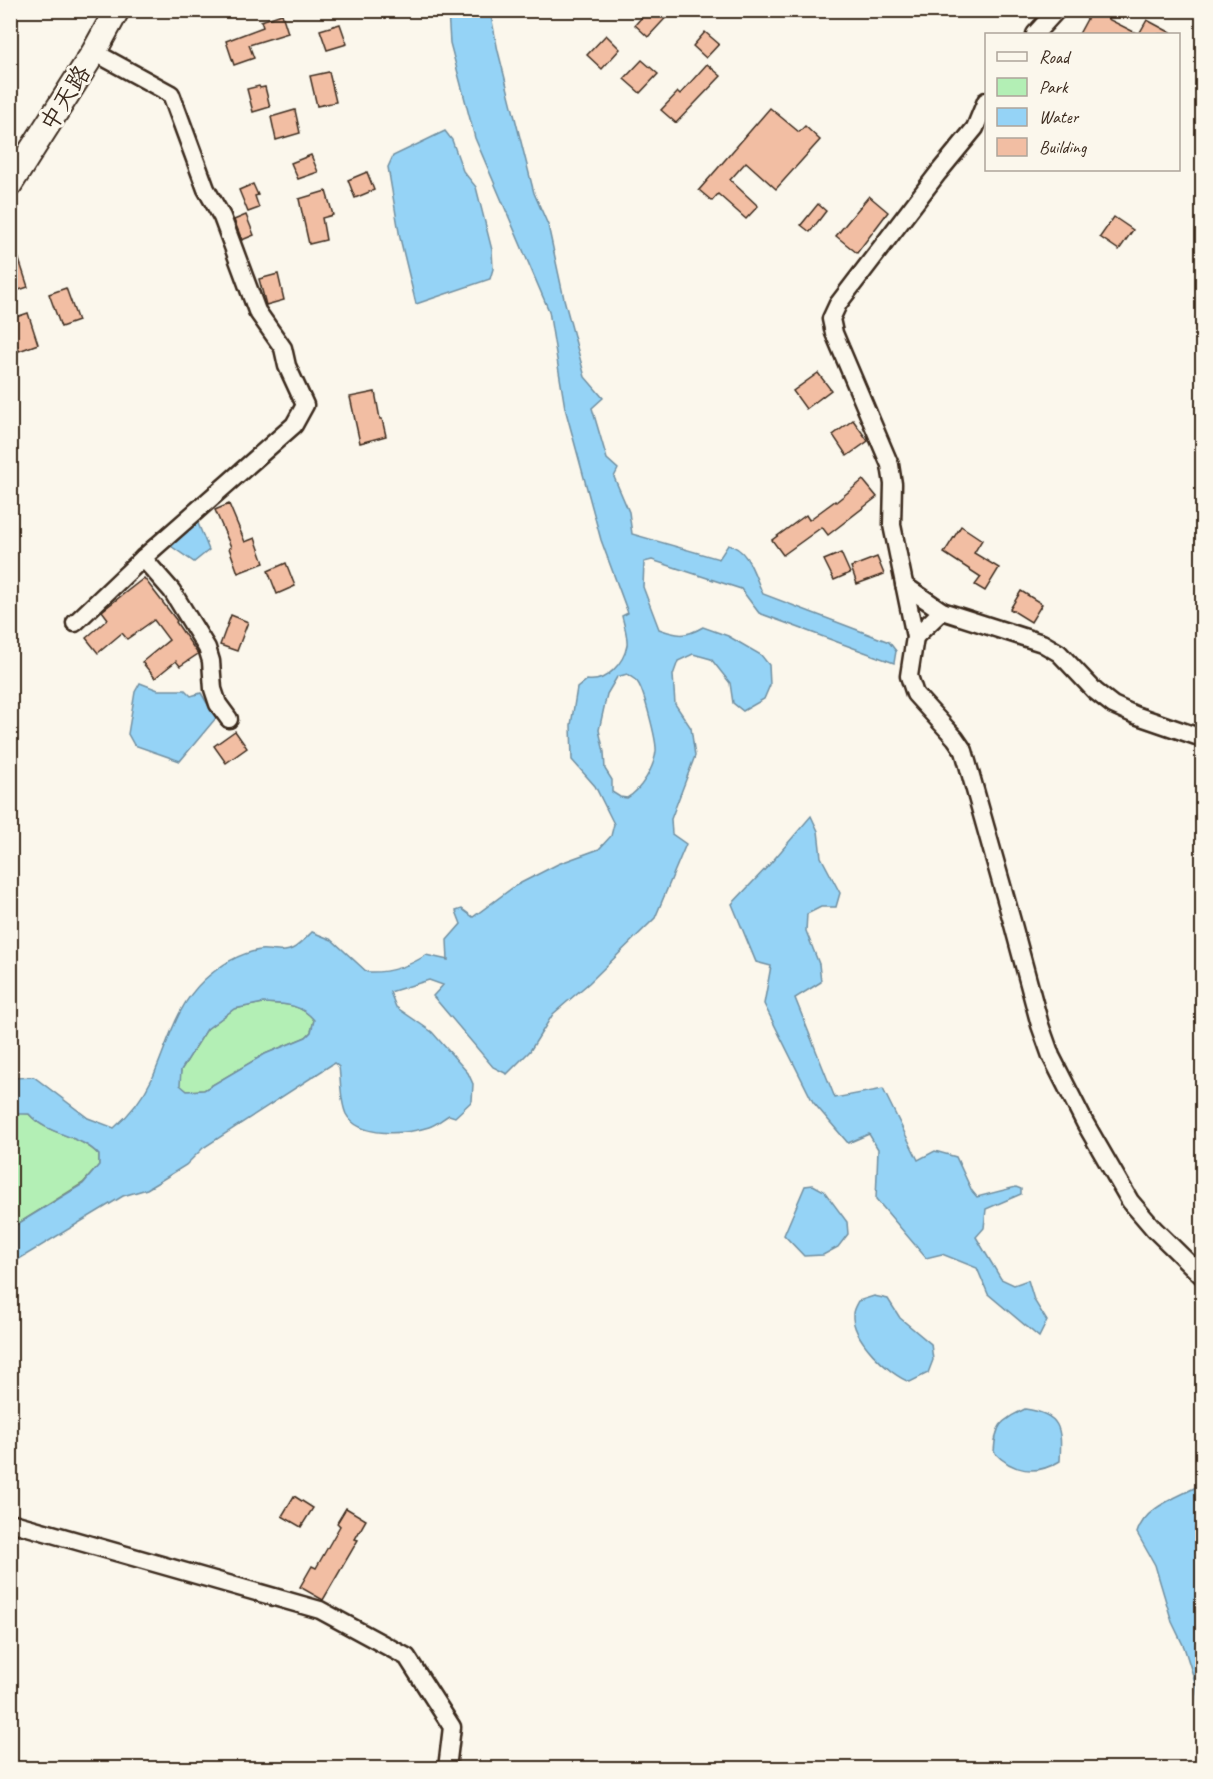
<svg xmlns="http://www.w3.org/2000/svg" width="1213" height="1779" font-family="Caveat,'LXGW WenKai TC',sans-serif">
  <style>
    .green { fill: #b3efb5; stroke: #778c6a; stroke-width: 1.5 }
    .water { fill: #95d3f6; stroke: #718fa0; stroke-width: 1.5; fill-rule: evenodd }
    .building { fill: #f2bea3; stroke: #3b2a1e; stroke-width: 1.5 }
    .lines { fill: none; stroke-linecap: round; stroke-linejoin: round }
    .street-casing { stroke: #3b2a1e; stroke-width: 21 }
    .secondary-casing { stroke: #3b2a1e; stroke-width: 28 }
    .street { stroke: #fbf7ec; stroke-width: 16 }
    .secondary { stroke: #fbf7ec; stroke-width: 24 }
    .labels { text-anchor: middle; stroke-width: 6; stroke-linejoin: round; paint-order: stroke }
    .street-label { font-size: 24px; fill: #3b2a1e; stroke: #fbf7ec }
  </style>
  <rect width="100%" height="100%" fill="#fbf7ec"/>
  <filter id="ink" filterUnits="userSpaceOnUse"><feTurbulence type="fractalNoise" baseFrequency=".0167" numOctaves="2"/><feDisplacementMap in="SourceGraphic" scale="12" xChannelSelector="R" yChannelSelector="G"/><feConvolveMatrix kernelMatrix="1 2 1 2 8 2 1 2 1" color-interpolation-filters="sRGB"/></filter>
  <g filter="url(#ink)">
    <!-- green -->
    <g class="green">
      <path d="M263,1003C283,1004 300,1003 314,1020L311,1032L306,1037L265,1054L204,1090L187,1091L179,1085L181,1070L207,1029L234,1009Z"/>
      <path d="M14,1112L29,1114C48,1136 80,1134 99,1155V1165L83,1183L11,1228L10,1114Z"/>
    </g>
    <!-- water -->
    <g class="water">
      <path d="M448,11H490L498,51L534,193L548,225L564,299L585,377L603,398L592,408L607,459L618,469L614,477L629,512L632,534L719,559L728,545C749,548 755,578 763,594L889,642L896,651L894,663L759,613L741,589L652,560L644,562L643,587L659,629C678,636 686,637 703,627L728,636L761,655L769,665L770,685L764,699L743,711L733,703L730,683L711,659L693,654L678,661L673,675L675,704L691,728L695,756L671,819L672,834L686,844L655,918L589,983L553,1014L530,1051L507,1074L493,1067L433,996L443,985L429,980L390,992L396,1007L432,1032L468,1073L473,1084L472,1101L455,1117L449,1115C442,1119 436,1125 429,1127C407,1134 359,1139 346,1114C340,1101 341,1081 339,1067L334,1063L203,1148L186,1165L157,1183L147,1189L123,1196L11,1264V1228L83,1184L99,1165V1155C80,1134 48,1136 29,1114H11V1078L34,1077L88,1118L114,1128C130,1114 144,1096 153,1077C168,1043 176,1006 204,980C221,965 237,954 260,950C265,949 272,951 278,951C293,953 302,942 312,932L332,940L367,972C388,973 408,967 426,955L448,960L447,940L461,924L456,911L462,909L473,917L515,886L558,864L599,849L611,836L614,824L595,786L572,760L571,725L577,688L587,680C606,683 624,663 627,645C628,637 624,625 622,616L628,613L601,540L565,408L549,311L475,138L450,43ZM627,674C630,677 636,679 638,683C644,691 657,742 656,751C654,768 641,790 627,798L620,797L612,792V780L605,769L604,752L599,730L607,694L617,677ZM263,1003C283,1004 300,1003 314,1020L311,1032L306,1037L265,1054L204,1090L187,1091L180,1085L181,1070L207,1029L234,1009Z"/>
      <polygon points="445,131 452,140 463,171 476,187 492,250 493,269 490,279 416,304 400,238 388,167 393,156"/>
      <polygon points="195,516 209,550 194,562 165,542"/>
      <polygon points="140,683 158,690 185,690 191,696 201,693 216,718 180,761 134,745 128,734 135,692"/>
      <polygon points="811,816 818,831 821,857 840,893 836,907 821,907 807,914 806,931 819,964 821,982 795,998 835,1098 883,1089 918,1160 935,1151 956,1157 972,1191 977,1197 1016,1187 1021,1189 1021,1194 986,1209 984,1228 976,1237 1001,1279 1014,1285 1028,1280 1034,1300 1047,1321 1039,1337 988,1294 977,1268 942,1254 926,1258 876,1199 878,1149 869,1134 848,1143 813,1102 764,1004 771,966 756,962 732,904 770,864"/>
      <polygon points="813,1185 824,1191 847,1222 848,1234 838,1247 823,1255 804,1256 784,1235 805,1186"/>
      <path d="M874,1296L888,1299L900,1318L931,1344L933,1360L928,1373L910,1382C889,1375 851,1338 853,1314C853,1309 856,1305 858,1301Z"/>
      <path d="M1025,1409C1061,1414 1062,1428 1060,1461C1036,1476 1012,1472 994,1452C996,1424 999,1422 1025,1409Z"/>
      <path d="M1202,1484V1724L1200,1723L1197,1688L1184,1647L1172,1622L1155,1565L1137,1533C1145,1506 1179,1497 1202,1484Z"/>
    </g>
    <!-- building -->
    <g class="building">
      <polygon points="648,10 673,10 648,37 635,25"/>
      <polygon points="1092,10 1113,10 1108,19 1138,34 1079,34"/>
      <polygon points="282,14 288,33 249,45 254,58 234,65 226,41 263,27 261,21"/>
      <polygon points="1147,20 1173,34 1139,34"/>
      <polygon points="340,24 347,44 327,50 320,30"/>
      <polygon points="705,32 719,44 706,58 693,46"/>
      <polygon points="606,35 620,49 602,69 587,55"/>
      <polygon points="642,60 658,74 640,93 624,79"/>
      <polygon points="707,64 721,76 676,123 661,110 678,92 680,94"/>
      <polygon points="329,72 336,102 317,106 310,76"/>
      <polygon points="259,86 260,88 265,87 270,107 253,112 247,89"/>
      <polygon points="770,108 799,132 805,126 820,140 776,189 746,162 730,180 758,206 746,219 718,194 712,201 699,190"/>
      <polygon points="295,110 300,133 276,140 271,117"/>
      <polygon points="311,155 318,172 298,179 291,163"/>
      <polygon points="367,172 374,190 355,198 348,180"/>
      <polygon points="253,184 258,195 255,196 259,208 248,212 239,190"/>
      <polygon points="326,191 333,215 322,218 326,240 309,244 299,199"/>
      <polygon points="869,196 888,212 857,253 836,236"/>
      <polygon points="818,204 826,211 810,232 801,225"/>
      <polygon points="246,215 254,235 242,240 234,220"/>
      <polygon points="1114,217 1133,230 1119,250 1100,237"/>
      <polygon points="13,241 28,287 10,293 10,242"/>
      <polygon points="278,274 284,300 266,305 259,279"/>
      <polygon points="66,288 78,321 61,327 49,294"/>
      <polygon points="28,313 38,344 19,351 10,326 10,319"/>
      <polygon points="818,373 831,390 806,409 793,391"/>
      <polygon points="375,392 380,419 382,419 386,436 360,443 350,397"/>
      <polygon points="853,420 868,441 847,456 833,435"/>
      <polygon points="863,480 877,497 828,535 822,527 783,555 772,540 806,515 809,520 835,501 836,502"/>
      <polygon points="229,504 245,542 255,538 264,563 238,573 229,548 231,547 215,510"/>
      <polygon points="961,526 982,540 974,553 999,568 985,591 975,585 981,577 944,553"/>
      <polygon points="841,553 850,573 834,580 824,560"/>
      <polygon points="877,557 884,574 857,584 851,567"/>
      <polygon points="286,563 295,586 277,594 268,571"/>
      <polygon points="144,578 177,621 176,622 198,654 180,666 176,661 155,678 142,662 169,640 154,620 127,639 122,633 98,653 86,638 108,619 102,611"/>
      <polygon points="1021,591 1042,604 1031,622 1010,609"/>
      <polygon points="231,615 248,622 237,651 220,645"/>
      <polygon points="235,731 247,748 226,763 214,746"/>
      <polygon points="294,1496 313,1508 301,1527 282,1516"/>
      <polygon points="346,1508 366,1520 355,1539 358,1540 323,1600 300,1587 312,1566 316,1568 340,1526 337,1523"/>
    </g>
    <g class="lines">
      <!-- street casing -->
      <g class="street-casing">
        <g id="street">
          <polyline points="1035,34 1057,10"/>
          <polyline points="986,101 975,128 938,173 838,304 831,319 834,333 890,465 893,484 892,525 915,637 909,676 915,694 955,738 964,751 1012,921 1040,1025 1051,1056 1085,1123 1130,1201 1154,1229 1202,1276"/>
          <polyline points="143,558 172,591 207,648 211,661 213,689 218,704 229,719"/>
          <polyline points="904,585 942,611"/>
          <polyline points="75,623 143,558 294,425 305,405 287,366 283,348 257,311 222,217 206,189 171,94 94,52"/>
          <polyline points="915,637 942,611 1042,643 1059,653 1095,691 1113,705 1135,715 1202,738"/>
          <polyline points="10,1522 320,1610 407,1657 452,1727 447,1768"/>
        </g>
      </g>
      <!-- secondary casing -->
      <g class="secondary-casing">
        <polyline id="secondary" points="10,184 94,52 117,10"/>
      </g>
      <!-- street -->
      <use href="#street" class="street"/>
      <!-- secondary -->
      <use href="#secondary" class="secondary"/>
    </g>
  </g>
  <g class="labels">
    <!-- street labels -->
    <g class="street-label">
      <text transform="translate(65 98) rotate(-58)" y="8">中天路</text>
    </g>
  </g>
  <!-- margin -->
  <rect width="1213" height="1779" fill="none" stroke="#fbf7ec" stroke-width="36"/>
  <rect x="18" y="18" width="1177" height="1743" fill="none" stroke="#3b2a1e" stroke-width="2" filter="url(#ink)"/>
  <!-- legend -->
  <rect x="985" y="33" width="195" height="138" fill="#fbf7ec" stroke="#aea59a" stroke-width="1.5"/>
  <rect x="997" y="52" width="30" height="9" fill="#fbf7ec" stroke="#aea59a" stroke-width="1.5"/>
  <text x="1039" y="63" font-size="18" fill="#3b2a1e">Road</text>
  <rect x="997" y="78" width="30" height="18" fill="#b3efb5" stroke="#aea59a" stroke-width="1.5"/>
  <text x="1039" y="93" font-size="18" fill="#3b2a1e">Park</text>
  <rect x="997" y="108" width="30" height="18" fill="#95d3f6" stroke="#aea59a" stroke-width="1.5"/>
  <text x="1039" y="123" font-size="18" fill="#3b2a1e">Water</text>
  <rect x="997" y="138" width="30" height="18" fill="#f2bea3" stroke="#aea59a" stroke-width="1.5"/>
  <text x="1039" y="153" font-size="18" fill="#3b2a1e">Building</text>
</svg>
